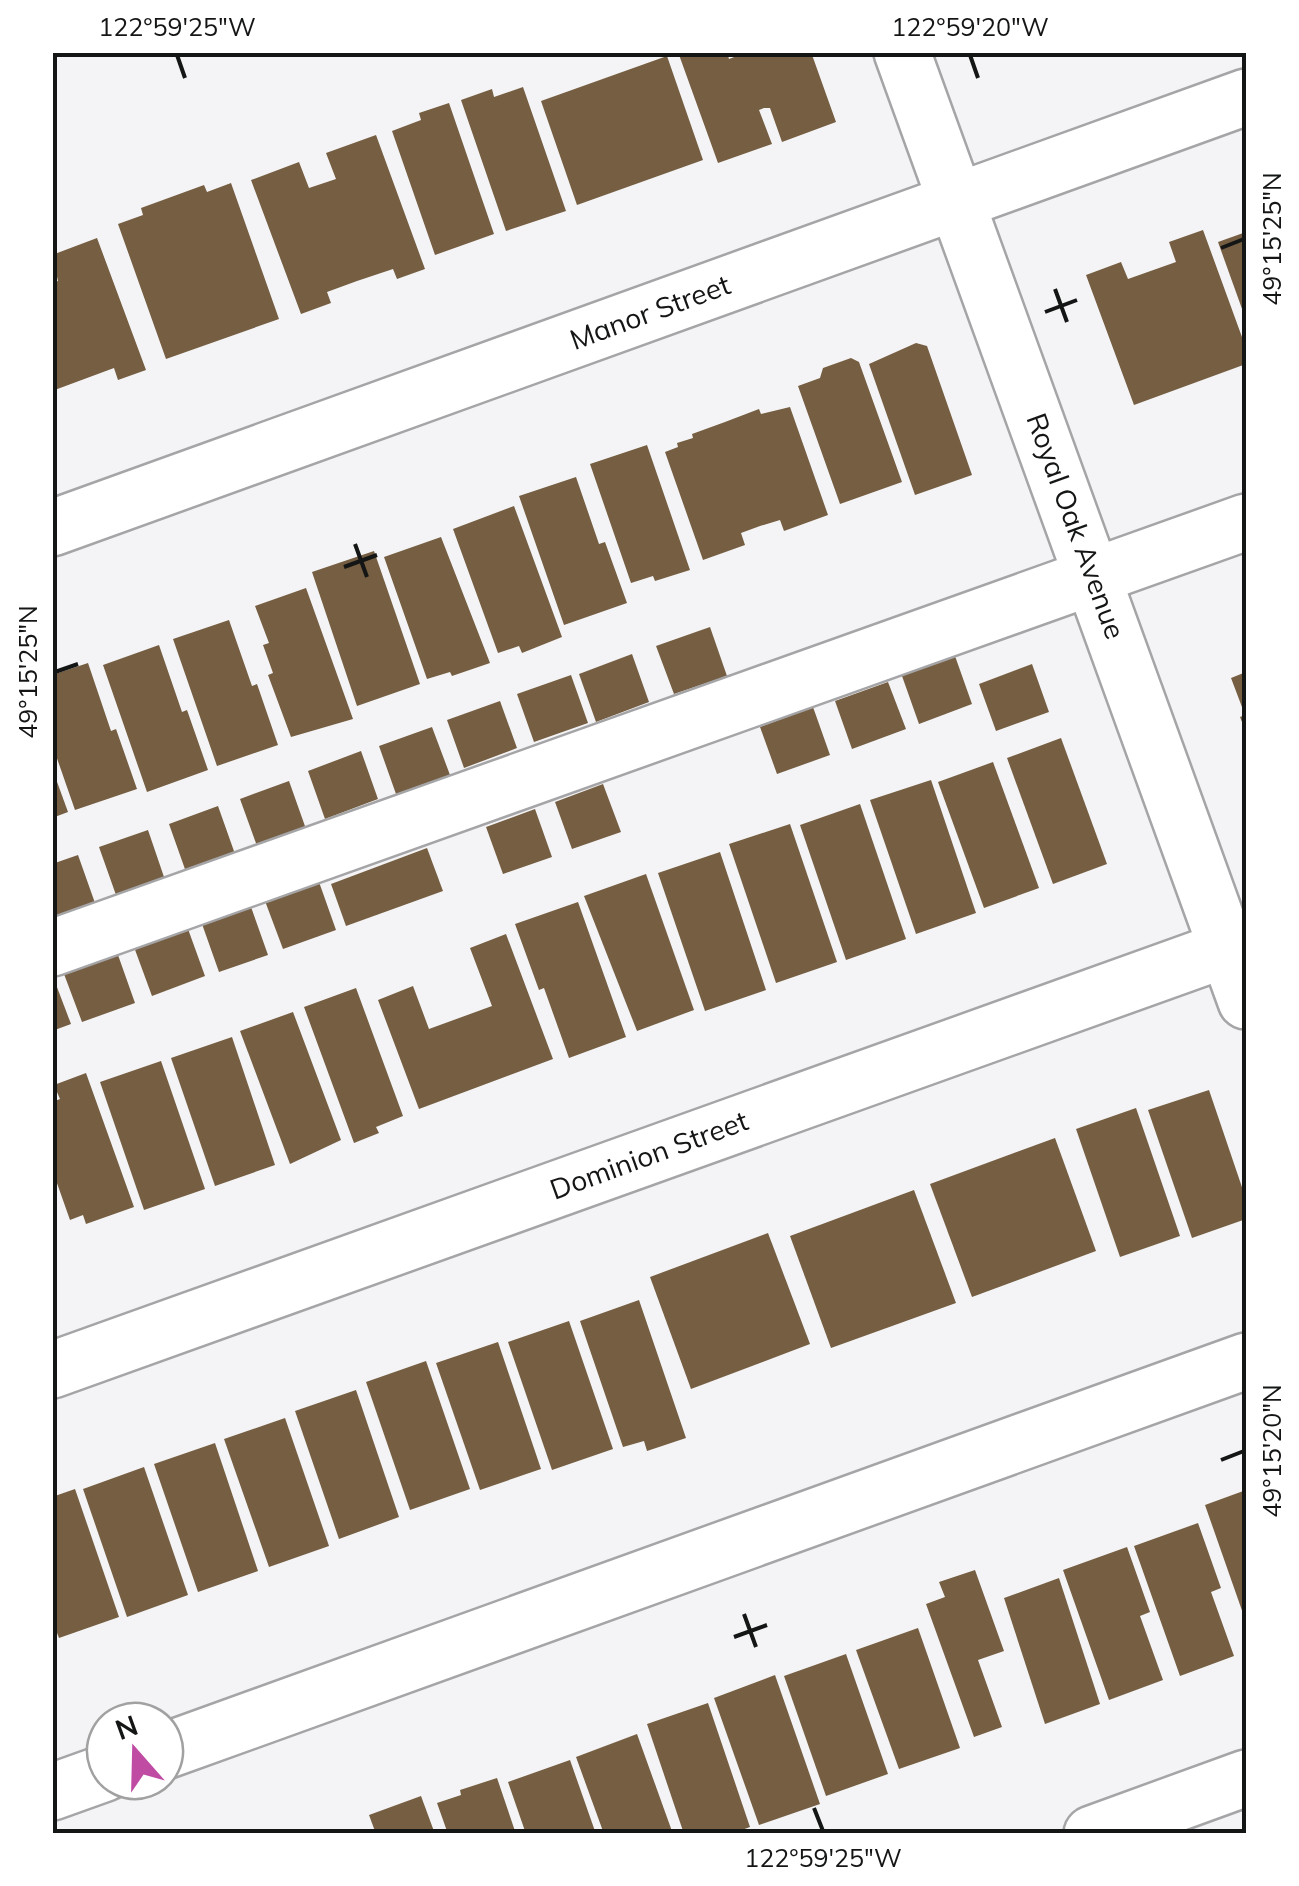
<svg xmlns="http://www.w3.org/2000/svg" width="1299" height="1886" font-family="Mulish,sans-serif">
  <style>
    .building { fill: #755e41 }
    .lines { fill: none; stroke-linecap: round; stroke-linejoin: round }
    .minor-casing { stroke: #a5a5a7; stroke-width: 60 }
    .minor { stroke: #fff; stroke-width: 55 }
    .ticks { fill: none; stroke: #141515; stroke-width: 4 }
    .labels { text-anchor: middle; stroke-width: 10; stroke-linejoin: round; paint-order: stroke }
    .street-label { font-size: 28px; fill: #141515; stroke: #fff }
    .neatline { fill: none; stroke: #141515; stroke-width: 4 }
    .ticks-label { font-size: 25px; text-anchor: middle; fill: #141515 }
  </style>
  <rect width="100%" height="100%" fill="#f4f4f6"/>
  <!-- building -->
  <g class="building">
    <polygon points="678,52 727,52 729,59 747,52 811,52 836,122 782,142 770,108 764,108 759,110 772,144 718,163"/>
    <polygon points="667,56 703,160 577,205 541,101"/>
    <polygon points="523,87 566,211 506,231 461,100 492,89 494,97"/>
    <polygon points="449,103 494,234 435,255 392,131 421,120 419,113"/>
    <polygon points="376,135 425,269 397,279 393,269 357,281 327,292 331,303 301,314 251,180 299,162 309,188 336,179 326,153"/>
    <polygon points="231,183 279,319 166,359 118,224 143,215 141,208 204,185 207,192"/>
    <polygon points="1203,230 1246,348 1246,364 1134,405 1086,275 1121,262 1128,279 1176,262 1169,242"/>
    <polygon points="1246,232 1246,320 1218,242"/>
    <polygon points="97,238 146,370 118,380 114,368 52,391 52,283 58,281 52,255"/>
    <polygon points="916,343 927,346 972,475 915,495 869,364"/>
    <polygon points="851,358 859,362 902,482 840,504 798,386 820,378 823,368"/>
    <polygon points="790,407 828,515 784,531 780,520 760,526 741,533 745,545 703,560 665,452 678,447 677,443 693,438 692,434 725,422 759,409 761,414"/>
    <polygon points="647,445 690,570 655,581 653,576 631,583 590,464"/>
    <polygon points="576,477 599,544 605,542 627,603 564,625 519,496"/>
    <polygon points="514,506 562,637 522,653 519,646 498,653 453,529"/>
    <polygon points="441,537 490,663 452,676 450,672 427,679 384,557"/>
    <polygon points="374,551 420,684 357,706 312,572"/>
    <polygon points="306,588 353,719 291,737 268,675 273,673 263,645 269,643 255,606"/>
    <polygon points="229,620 252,686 257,684 278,745 217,766 173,639"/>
    <polygon points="710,627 727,676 674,694 656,646"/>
    <polygon points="159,645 182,712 187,710 208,770 147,792 103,665"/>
    <polygon points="632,654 649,702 596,722 579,674"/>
    <polygon points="955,656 972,704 919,724 902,676"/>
    <polygon points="88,663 111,731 116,729 137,789 75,810 52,744 52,675"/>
    <polygon points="1032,664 1049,712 996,731 979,684"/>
    <polygon points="1246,672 1246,732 1240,717 1245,715 1231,678"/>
    <polygon points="571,675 588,723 534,742 517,694"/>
    <polygon points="888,682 906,729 852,749 835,701"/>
    <polygon points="500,701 517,748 464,768 447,720"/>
    <polygon points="813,707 830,755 777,774 760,727"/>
    <polygon points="432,727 450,775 396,794 379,746"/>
    <polygon points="1061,738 1107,864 1053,884 1007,758"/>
    <polygon points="361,751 378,799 325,819 308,771"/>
    <polygon points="993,762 1039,888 984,908 938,782"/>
    <polygon points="52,768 68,812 52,818"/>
    <polygon points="931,780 976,913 916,934 870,800"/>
    <polygon points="289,781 306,829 257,846 240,799"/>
    <polygon points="603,784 621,832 572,849 555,802"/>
    <polygon points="860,804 906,939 846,960 800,825"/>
    <polygon points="218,806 235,854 186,872 169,824"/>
    <polygon points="535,809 552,857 503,874 486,827"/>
    <polygon points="790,824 837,962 776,983 729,844"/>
    <polygon points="148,830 164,877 116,895 99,847"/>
    <polygon points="427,848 443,891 346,926 331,884"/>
    <polygon points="720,852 766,990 705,1011 658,873"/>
    <polygon points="78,855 95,903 52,918 52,864"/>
    <polygon points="646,874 694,1010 637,1031 584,896"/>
    <polygon points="319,882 336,930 283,949 265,901"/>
    <polygon points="578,902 626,1037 569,1058 544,988 539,990 515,924"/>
    <polygon points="251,907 268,955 219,972 202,924"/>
    <polygon points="188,929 205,976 152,996 134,947"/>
    <polygon points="506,934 553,1059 419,1109 378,1000 413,986 429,1029 492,1006 470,948"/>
    <polygon points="118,955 135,1003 82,1022 64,974"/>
    <polygon points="52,974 71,1024 52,1031"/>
    <polygon points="356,988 403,1116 376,1127 379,1133 354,1143 304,1007"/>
    <polygon points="293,1012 341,1140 290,1164 240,1031"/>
    <polygon points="232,1037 275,1165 215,1186 171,1058"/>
    <polygon points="161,1061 205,1189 144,1210 100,1082"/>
    <polygon points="86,1073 134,1207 86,1224 83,1215 70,1220 52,1169 52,1102 60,1099 54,1085"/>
    <polygon points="1209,1090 1246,1199 1246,1219 1192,1238 1148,1110"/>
    <polygon points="1136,1108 1180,1236 1120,1257 1076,1129"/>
    <polygon points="1055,1138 1096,1251 972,1297 930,1184"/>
    <polygon points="914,1190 956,1303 831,1348 790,1236"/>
    <polygon points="768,1233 810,1344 691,1389 650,1277"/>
    <polygon points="639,1300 686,1438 647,1451 644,1441 623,1447 580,1321"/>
    <polygon points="569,1321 613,1449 552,1470 508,1342"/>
    <polygon points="498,1342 541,1469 480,1490 436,1363"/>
    <polygon points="426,1361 470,1489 410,1510 366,1382"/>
    <polygon points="356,1390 399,1517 339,1539 295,1411"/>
    <polygon points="285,1418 329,1546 269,1567 224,1439"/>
    <polygon points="215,1443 258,1571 198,1592 154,1464"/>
    <polygon points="144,1467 188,1595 127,1617 83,1489"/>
    <polygon points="75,1489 119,1617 59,1638 52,1620 52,1497"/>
    <polygon points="1246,1490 1246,1622 1205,1505"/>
    <polygon points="1198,1523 1221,1588 1211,1592 1234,1656 1180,1676 1134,1546"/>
    <polygon points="1127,1547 1150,1612 1140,1616 1163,1680 1109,1700 1063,1570"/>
    <polygon points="975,1570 1004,1651 978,1660 1002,1727 974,1737 926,1604 945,1597 939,1582"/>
    <polygon points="1059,1578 1100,1704 1045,1724 1004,1598"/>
    <polygon points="918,1628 960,1748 899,1769 856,1650"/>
    <polygon points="846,1654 888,1774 826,1796 784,1676"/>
    <polygon points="775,1675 820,1804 759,1825 714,1698"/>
    <polygon points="708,1703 750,1827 731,1834 684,1834 647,1724"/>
    <polygon points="637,1734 673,1834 604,1834 576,1757"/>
    <polygon points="570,1760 596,1834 526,1834 508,1782"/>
    <polygon points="497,1778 516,1834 448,1834 437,1803 461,1795 460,1790"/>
    <polygon points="421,1796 435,1834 376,1834 369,1815"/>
  </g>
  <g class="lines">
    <!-- minor casing -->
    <g class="minor-casing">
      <g id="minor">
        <polyline points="902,52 1246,1001"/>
        <polyline points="52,528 1246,97"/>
        <polyline points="52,948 1246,522"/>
        <polyline points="52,1370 1246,942"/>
        <polyline points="165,1751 1246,1361"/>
        <polyline points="52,1792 105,1773"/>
        <polyline points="1092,1834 1246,1778"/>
      </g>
    </g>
    <!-- minor -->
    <use href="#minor" class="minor"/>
  </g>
  <!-- ticks -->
  <path class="ticks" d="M177,55L185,78M970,55L978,78M1221,248L1244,239M1055,289L1067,322M1045,312L1077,300M355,544L367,577M344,567L377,555M55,672L78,664M1221,1460L1244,1451M744,1614L756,1647M734,1637L767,1625M814,1808L823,1831"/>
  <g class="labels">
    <!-- street labels -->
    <g class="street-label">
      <text transform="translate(650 312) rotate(-20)" y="10">Manor Street</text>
      <text transform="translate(1076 526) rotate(70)" y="10">Royal Oak Avenue</text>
      <text transform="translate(649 1155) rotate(-20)" y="10">Dominion Street</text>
    </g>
  </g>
  <!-- border -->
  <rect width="1299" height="1886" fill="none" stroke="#ffffff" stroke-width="110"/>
  <!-- north arrow -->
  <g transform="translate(135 1751) rotate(340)"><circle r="48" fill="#ffffff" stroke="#a1a1a1" stroke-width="2.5"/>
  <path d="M0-8L18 38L0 25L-18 38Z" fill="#bf4ba3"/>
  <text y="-15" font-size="28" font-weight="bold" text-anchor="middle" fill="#141515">N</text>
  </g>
  <rect x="55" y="55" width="1189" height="1776" class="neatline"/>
  <g class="ticks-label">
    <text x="177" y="36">122°59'25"W</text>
    <text x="970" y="36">122°59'20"W</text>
    <text transform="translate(1272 239) rotate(-90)" y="9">49°15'25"N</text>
    <text transform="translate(28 672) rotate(-90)" y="9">49°15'25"N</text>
    <text transform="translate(1272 1451) rotate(-90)" y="9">49°15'20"N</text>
    <text x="823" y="1867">122°59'25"W</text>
  </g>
</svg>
